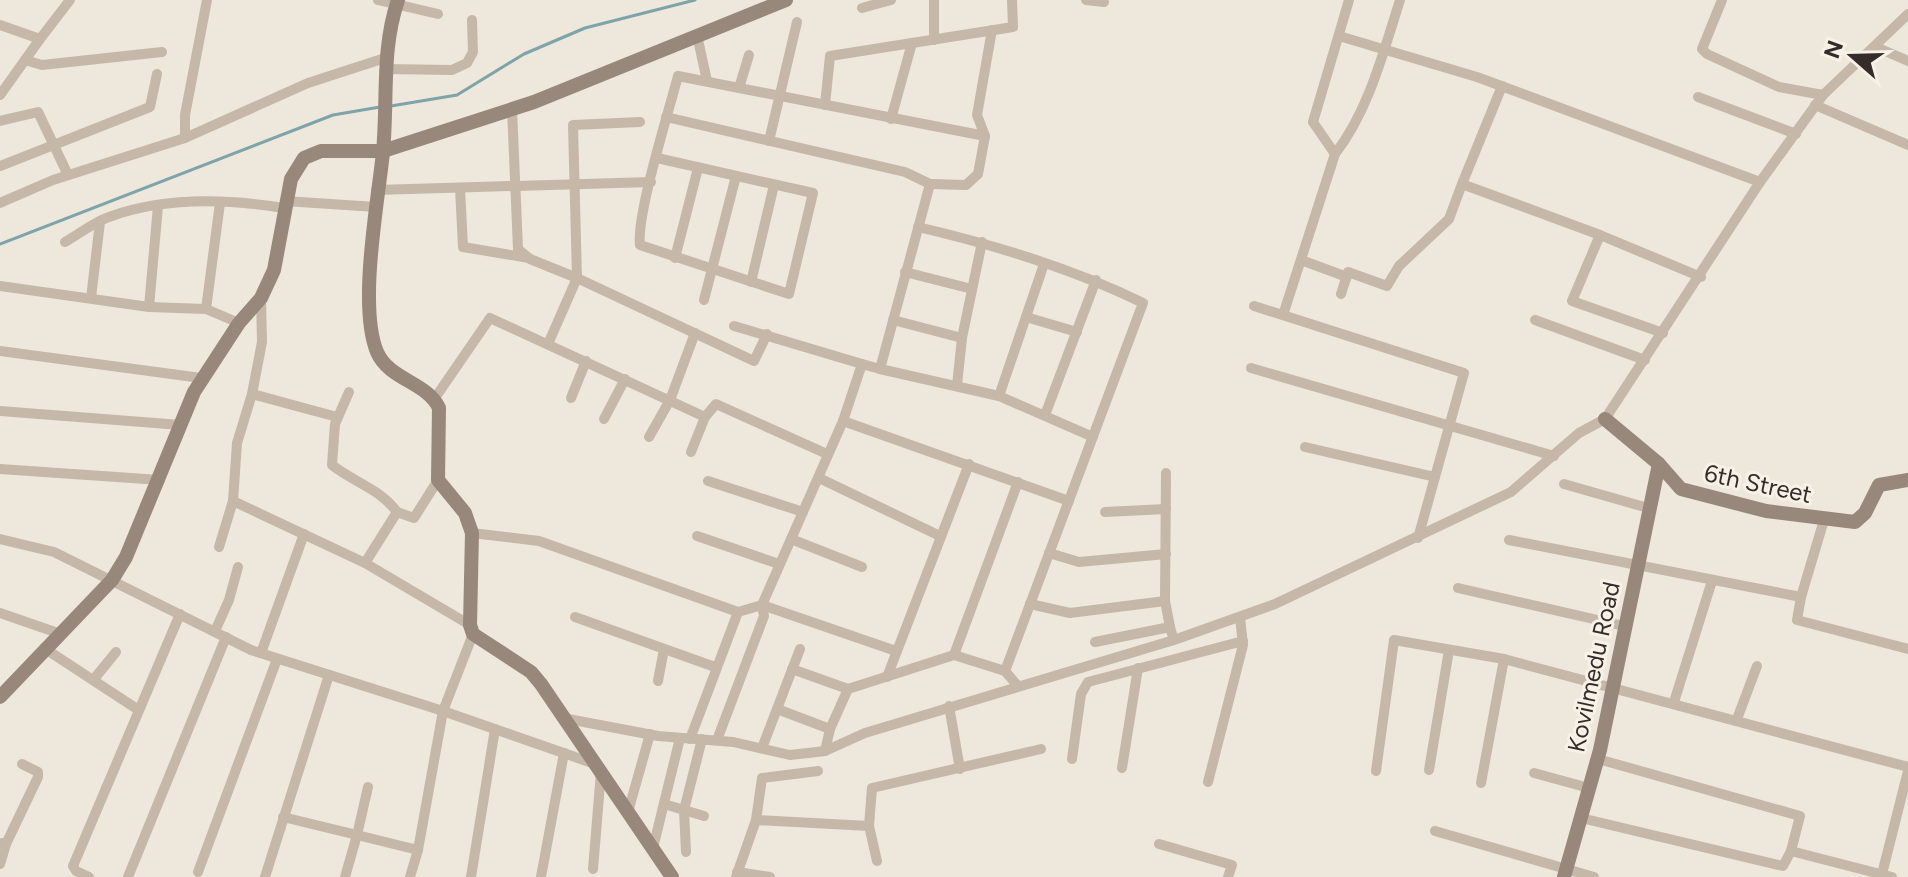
<svg xmlns="http://www.w3.org/2000/svg" width="1908" height="877" font-family="Figtree,sans-serif">
  <style>
    .lines { fill: none; stroke-linecap: round; stroke-linejoin: round }
    .stream { stroke: #7ea3a8; stroke-width: 3 }
    .street { stroke: #c5b8a9; stroke-width: 10 }
    .secondary { stroke: #98877b; stroke-width: 14 }
    .labels { text-anchor: middle; stroke-width: 6; stroke-linejoin: round; paint-order: stroke }
    .street-label { font-size: 24px; fill: #332c28; stroke: #f7f1e7 }
  </style>
  <rect width="100%" height="100%" fill="#eee7dc"/>
  <g class="lines">
    <!-- stream -->
    <g class="stream">
      <polyline points="391,106 457,95 524,54 585,28 695,0"/>
      <polyline points="0,244 333,115 380,107"/>
    </g>
    <!-- street -->
    <g class="street">
      <polyline points="378,0 438,14"/>
      <polyline points="934,0 934,40"/>
      <polyline points="1086,0 1104,2"/>
      <polyline points="1722,0 1702,49 1707,54 1779,87 1823,95"/>
      <polyline points="862,8 891,0"/>
      <polyline points="0,25 40,39 70,0"/>
      <polyline points="697,35 707,81"/>
      <polyline points="1339,36 1477,77 1760,182"/>
      <polyline points="1876,47 1908,61"/>
      <polyline points="25,60 42,65 162,52"/>
      <polyline points="385,69 452,70 467,63 473,52 472,20"/>
      <polyline points="739,88 749,55"/>
      <polyline points="0,95 40,39"/>
      <polyline points="1698,97 1796,134"/>
      <polyline points="825,105 830,56 1013,27 1012,0"/>
      <polyline points="1815,105 1908,145"/>
      <polyline points="512,109 518,249 530,259 577,278 548,344"/>
      <polyline points="666,117 905,172 930,184 880,369 862,364 843,421 762,605 764,616 717,740"/>
      <polyline points="891,119 912,43"/>
      <polyline points="0,121 38,112 68,175"/>
      <polyline points="640,122 573,125 577,278 754,361 767,334"/>
      <polyline points="185,138 185,115 207,0"/>
      <polyline points="769,141 797,22"/>
      <polyline points="1335,154 1313,122 1349,0"/>
      <path d="M657,158L813,193L789,294L640,245C636,216 669,110 678,76L985,136"/>
      <polyline points="0,166 150,107 157,74"/>
      <polyline points="930,184 966,185 978,174 985,136 977,115 992,30"/>
      <polyline points="1462,184 1502,86"/>
      <polyline points="460,188 463,247 529,258"/>
      <polyline points="376,190 651,182"/>
      <polyline points="285,201 376,207"/>
      <polyline points="0,203 53,180 185,138 308,83 385,58"/>
      <path d="M918,227C995,245 1072,268 1143,303L1005,671"/>
      <polyline points="1600,235 1572,301 1663,333"/>
      <path d="M65,242C79,234 94,222 109,217C163,197 228,199 284,208"/>
      <polyline points="675,258 698,168"/>
      <polyline points="1301,260 1347,277"/>
      <polyline points="905,272 972,289"/>
      <polyline points="751,282 774,185"/>
      <polyline points="0,286 149,307 206,309 239,323"/>
      <polyline points="1341,294 1348,272 1387,286 1399,266 1449,219 1462,184 1600,235 1701,277"/>
      <polyline points="91,298 100,222"/>
      <polyline points="261,298 262,342 252,394 237,443 233,501 365,563 470,625"/>
      <polyline points="704,300 736,176"/>
      <polyline points="1254,306 1464,373 1418,538"/>
      <polyline points="149,307 158,206"/>
      <polyline points="206,309 220,203"/>
      <path d="M1283,315L1335,154C1369,110 1383,53 1400,0"/>
      <polyline points="1026,317 1077,332"/>
      <polyline points="893,320 962,338"/>
      <polyline points="1535,320 1645,360"/>
      <polyline points="734,326 862,364"/>
      <polyline points="0,351 201,378"/>
      <polyline points="1251,368 1554,456"/>
      <polyline points="880,369 999,396 1093,437"/>
      <polyline points="957,385 962,338 982,242"/>
      <path d="M349,392L335,424L332,465C355,483 379,488 397,512"/>
      <polyline points="252,394 337,417"/>
      <polyline points="999,396 1044,264"/>
      <polyline points="435,398 490,318 705,417"/>
      <polyline points="571,398 586,361"/>
      <polyline points="0,411 181,425"/>
      <polyline points="1045,415 1096,280"/>
      <polyline points="604,419 625,379"/>
      <polyline points="843,421 1069,501"/>
      <polyline points="649,437 670,400 695,333"/>
      <polyline points="1305,447 1435,477"/>
      <polyline points="691,452 705,417 716,404 827,454"/>
      <polyline points="0,469 160,480"/>
      <polyline points="1166,473 1165,601 1170,627"/>
      <polyline points="819,478 940,536"/>
      <polyline points="708,481 803,512"/>
      <polyline points="1564,484 1648,508"/>
      <polyline points="1105,512 1166,509"/>
      <polyline points="472,533 539,541 738,612"/>
      <polyline points="697,536 779,564"/>
      <polyline points="0,539 54,552 251,650 443,711 473,634"/>
      <polyline points="791,539 862,567"/>
      <polyline points="1509,540 1801,597 1797,620 1908,649"/>
      <polyline points="219,547 233,501"/>
      <polyline points="1049,553 1079,562 1166,554"/>
      <polyline points="365,563 397,512 414,518 438,480"/>
      <polyline points="1458,588 1624,626"/>
      <polyline points="1801,597 1824,520"/>
      <polyline points="1030,604 1070,613 1165,601"/>
      <polyline points="0,613 58,633"/>
      <polyline points="575,617 715,667"/>
      <polyline points="215,631 229,600 238,567"/>
      <polyline points="1095,642 1170,627 1172,634"/>
      <polyline points="44,648 137,709"/>
      <polyline points="261,653 304,534"/>
      <polyline points="954,655 1018,482"/>
      <polyline points="792,669 848,689"/>
      <polyline points="887,677 969,464"/>
      <polyline points="94,679 116,652"/>
      <polyline points="658,681 664,649"/>
      <polyline points="1674,702 1712,581"/>
      <polyline points="949,706 960,769"/>
      <polyline points="777,709 830,729"/>
      <polyline points="568,719 658,736 733,742 790,755 825,751 830,729 848,689 954,655 1005,671 1017,685"/>
      <polyline points="1737,719 1757,666"/>
      <polyline points="690,739 738,612 762,605 896,651"/>
      <polyline points="762,748 800,649"/>
      <polyline points="825,751 865,733 1174,640 1275,604 1511,492 1579,433 1605,419 1760,182 1823,95 1908,14"/>
      <polyline points="1072,759 1081,694 1088,682 1243,641"/>
      <polyline points="1598,759 1800,816 1791,851"/>
      <polyline points="1122,768 1138,668"/>
      <polyline points="1429,770 1449,650"/>
      <polyline points="1376,771 1394,640 1504,659 1908,767"/>
      <polyline points="1534,773 1589,788"/>
      <polyline points="1208,782 1243,645 1240,617"/>
      <polyline points="1481,783 1504,659"/>
      <polyline points="664,804 704,816"/>
      <polyline points="628,812 650,734"/>
      <polyline points="283,817 357,835 368,787"/>
      <polyline points="1581,818 1783,866 1791,851 1892,877"/>
      <polyline points="756,820 869,826 872,788 1041,749"/>
      <polyline points="869,826 877,861"/>
      <polyline points="1435,831 1594,877"/>
      <polyline points="6,844 38,777 38,772 22,764"/>
      <polyline points="1159,844 1232,865 1228,877"/>
      <polyline points="653,848 680,738"/>
      <polyline points="686,852 684,810 702,739"/>
      <polyline points="0,864 6,844 2,843"/>
      <polyline points="593,869 601,772"/>
      <polyline points="198,872 277,659"/>
      <polyline points="737,872 770,877"/>
      <polyline points="1882,874 1908,771"/>
      <polyline points="89,877 76,871 73,866 180,614"/>
      <polyline points="128,877 226,637"/>
      <polyline points="265,877 329,675"/>
      <polyline points="345,877 357,835 418,850 443,711 595,764"/>
      <polyline points="410,877 418,850"/>
      <polyline points="471,877 495,729"/>
      <polyline points="541,877 564,753"/>
      <polyline points="736,877 756,820 762,778 818,771"/>
    </g>
    <!-- secondary -->
    <g class="secondary">
      <path d="M398,0C381,50 388,100 383,152C378,202 358,306 377,352C389,380 427,382 439,408L438,480L465,513L472,533L470,625L473,634L531,672L541,684L672,877"/>
      <polyline points="1605,419 1659,464 1681,489 1766,511 1855,522 1865,513 1879,485 1908,480"/>
      <polyline points="0,697 112,580 126,557 194,392 239,323 261,298 274,270 291,179 304,158 321,151 383,151 534,102 786,0"/>
      <polyline points="1564,877 1600,750 1659,464"/>
    </g>
  </g>
  <g class="labels">
    <!-- street labels -->
    <g class="street-label">
      <text transform="translate(1758 484) rotate(12)" y="8">6th Street</text>
      <text transform="translate(1594 667) rotate(-78)" y="8">Kovilmedu Road</text>
    </g>
  </g>
  <!-- north arrow -->
  <g transform="translate(1852 56) rotate(290)" stroke="#f7f1e7" stroke-width="6" paint-order="stroke">
  <path d="M0-6L14 30L0 20L-14 30Z" fill="#332c28"/>
  <text y="-12" font-size="22" font-weight="bold" text-anchor="middle" fill="#332c28">N</text>
  </g>
</svg>
